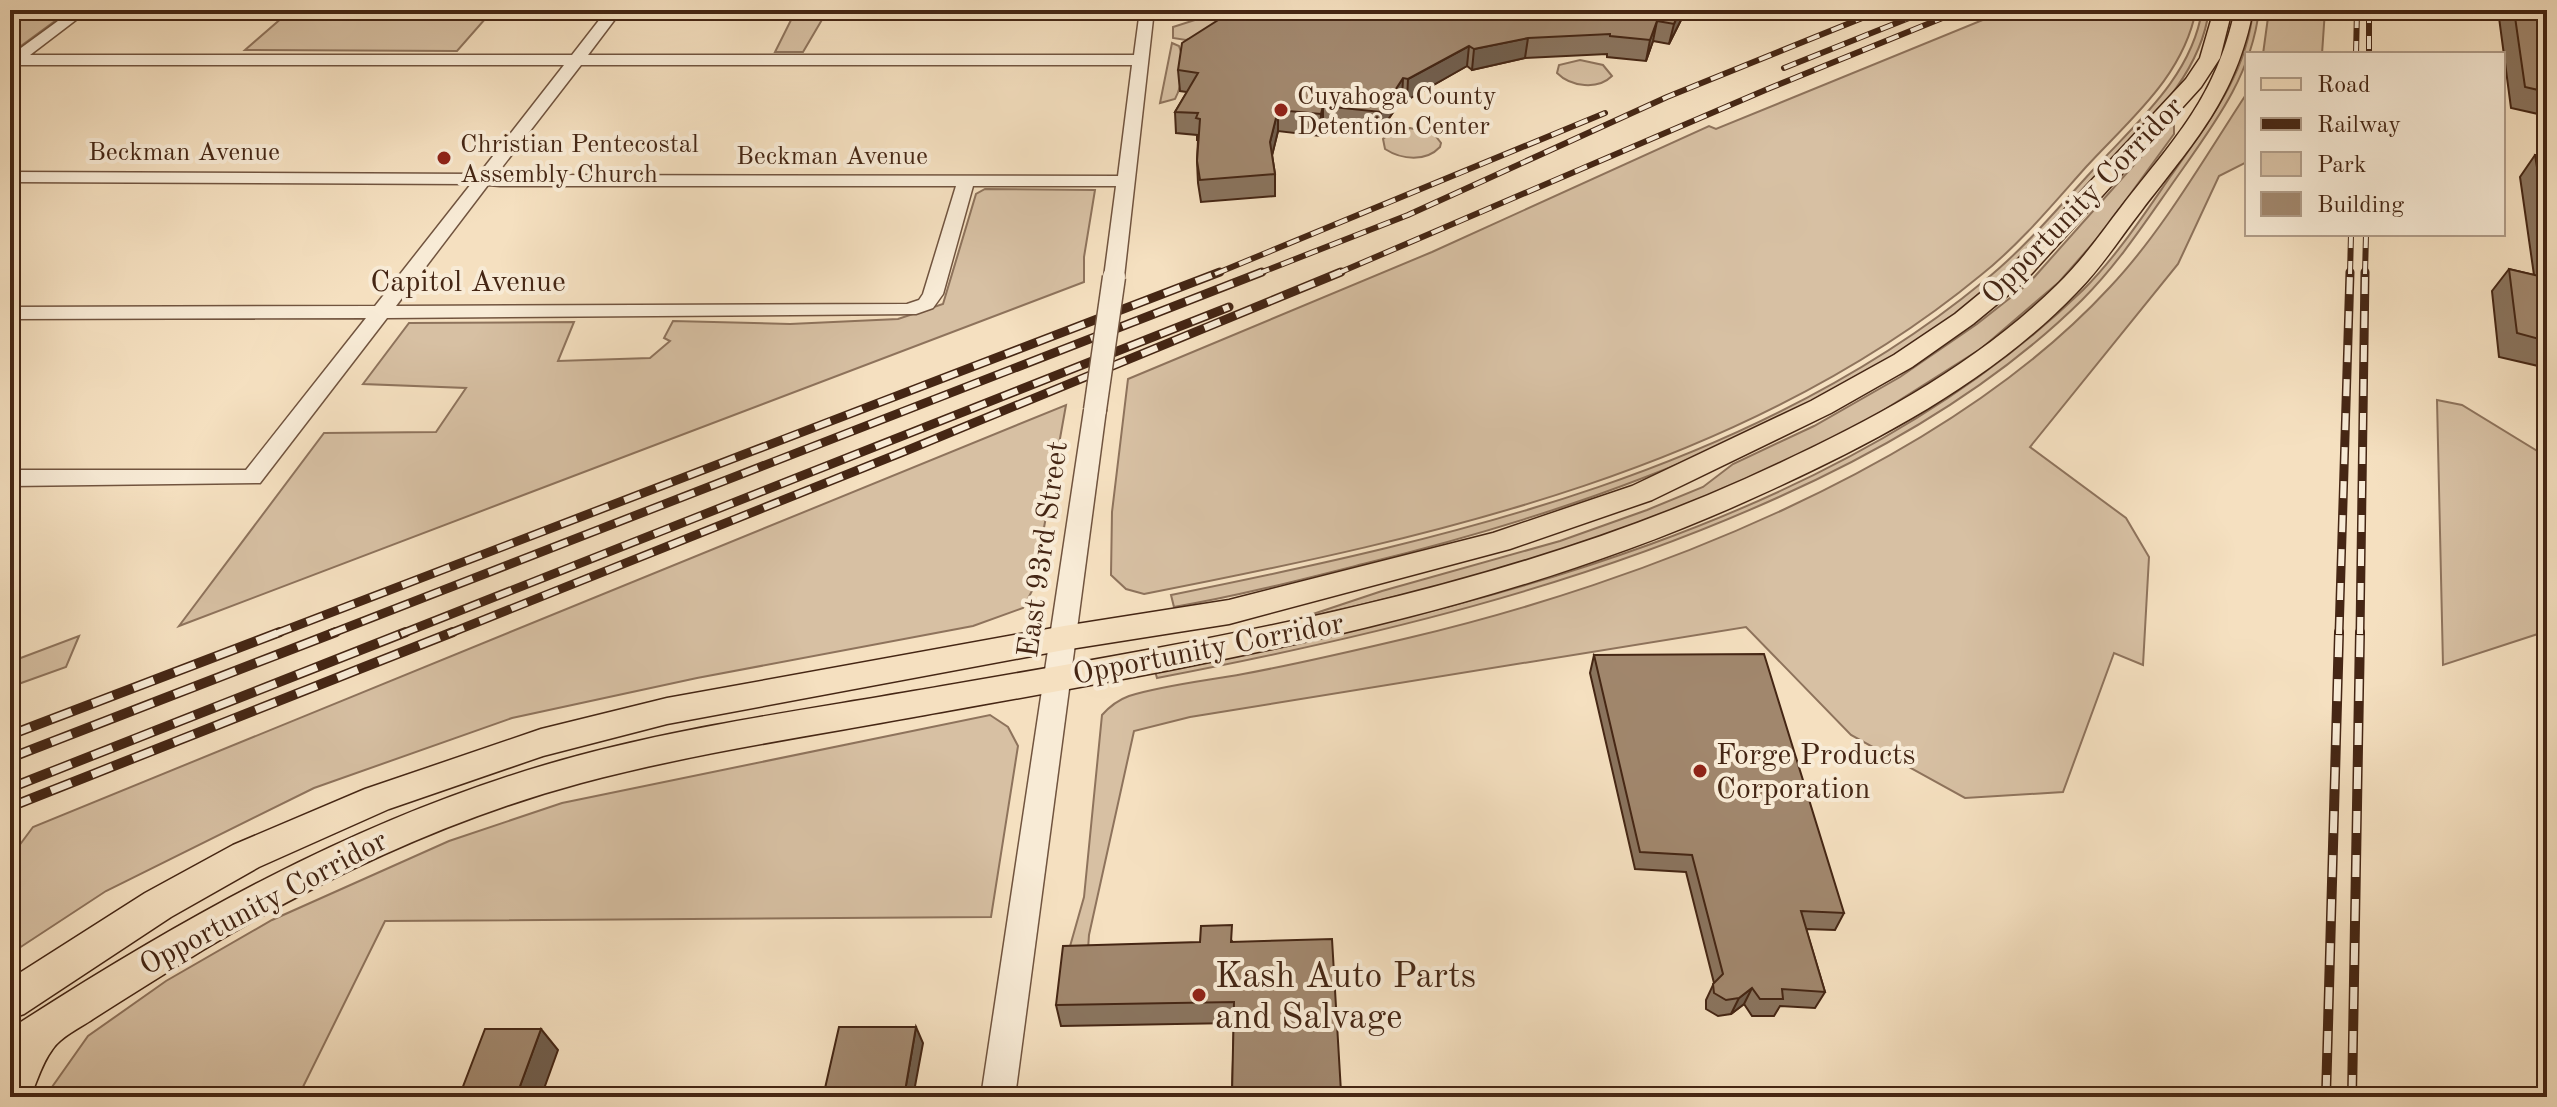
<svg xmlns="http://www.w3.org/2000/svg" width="2557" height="1107" font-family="'Old Standard TT',serif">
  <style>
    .green { fill: #d7c0a3; stroke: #8e735c; stroke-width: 2 }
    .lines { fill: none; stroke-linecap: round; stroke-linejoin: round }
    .minor-casing { stroke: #71543f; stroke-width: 3 }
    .major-casing { stroke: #452614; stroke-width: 3 }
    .minor { fill: #f8ebd6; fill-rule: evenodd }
    .major { fill: #f5e0c0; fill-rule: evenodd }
    .rail-far2-casing { stroke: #452614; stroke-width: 6 }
    .rail-far1-casing { stroke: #452614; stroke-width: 9 }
    .rail-casing { stroke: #452614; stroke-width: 10 }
    .rail-far2 { stroke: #f8ebd6; stroke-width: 4; stroke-dasharray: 13; stroke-linecap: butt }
    .rail-far1 { stroke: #f8ebd6; stroke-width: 6; stroke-dasharray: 17; stroke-linecap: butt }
    .rail { stroke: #f8ebd6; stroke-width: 7; stroke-dasharray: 22; stroke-linecap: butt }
    .minor-bridge-casing { stroke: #71543f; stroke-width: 25; stroke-linecap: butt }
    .minor-bridge { stroke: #f8ebd6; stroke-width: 22 }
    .wall { fill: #8a745e; stroke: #452614; stroke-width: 2 }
    .shaded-wall { fill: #715e4c; stroke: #452614; stroke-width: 2 }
    .building { fill: #a1876d; stroke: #452614; stroke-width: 2 }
    .poi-dot { fill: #8f2418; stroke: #f8ebd6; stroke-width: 3 }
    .labels { text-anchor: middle; stroke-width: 8; stroke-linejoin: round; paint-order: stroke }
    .far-poi-label { font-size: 26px; fill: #452614; stroke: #f8ebd6; text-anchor: start }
    .far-street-label { font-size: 26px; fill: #452614; stroke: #f8ebd6 }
    .street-label { font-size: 30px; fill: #452614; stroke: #f8ebd6 }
    .poi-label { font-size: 30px; fill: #452614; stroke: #f8ebd6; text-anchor: start }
    .near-poi-label { font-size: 36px; fill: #452614; stroke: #f8ebd6; text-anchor: start }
  </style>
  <rect width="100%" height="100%" fill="#f5e0c0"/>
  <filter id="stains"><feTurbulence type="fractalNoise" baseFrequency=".0025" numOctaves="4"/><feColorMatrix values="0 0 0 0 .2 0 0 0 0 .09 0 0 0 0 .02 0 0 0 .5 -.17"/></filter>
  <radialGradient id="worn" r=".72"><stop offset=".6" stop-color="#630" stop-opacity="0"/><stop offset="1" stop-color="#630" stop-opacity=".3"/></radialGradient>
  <!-- green -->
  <g class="green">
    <polygon points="10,10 70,10 10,54"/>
    <polygon points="291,10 493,10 457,51 245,50"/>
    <polygon points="796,10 965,10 962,17 823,18 803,52 775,52"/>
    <polygon points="1226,10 1275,10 1186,40 1173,38 1173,27"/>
    <path d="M2007,10H2196C2183,77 2130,119 2086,167C2053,204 2020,244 1981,275C1746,469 1436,537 1144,594L1126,589L1111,575L1112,512L1128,379L1432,252L1709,126L1716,129Z"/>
    <path d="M2202,10H2209C2200,78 2145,125 2100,173C2045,233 1991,293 1923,339C1890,361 1855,379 1820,398C1675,475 1521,525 1363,564C1300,580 1238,596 1174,607L1171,595C1454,538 1756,469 1984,281C2024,249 2057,209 2092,171C2135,124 2192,77 2202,10Z"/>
    <path d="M2253,10H2259C2251,79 2211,128 2170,187C2142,227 2116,266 2082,300C1996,385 1888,448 1779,497C1580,587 1371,637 1157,678L1155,671C1474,610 1842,523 2083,290C2116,257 2143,216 2170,177C2206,125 2247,75 2253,10Z"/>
    <polygon points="2269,10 2325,10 2322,54 2263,54"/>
    <path d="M1172,43L1179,46C1185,61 1183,84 1175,99L1160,103Z"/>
    <path d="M1580,60L1603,65L1612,76C1598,90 1571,87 1557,73L1559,65Z"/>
    <path d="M2247,93V162L2219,176L2178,264L2030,447L2126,518L2149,557L2143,665L2114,653L2063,792L1965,798L1851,735L1746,627L1190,717L1134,731L1089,935L1087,964H1065L1084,897L1102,715C1110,706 1118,700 1129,696C1165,685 1205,681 1243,674C1298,664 1353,651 1408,638C1642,583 1945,466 2110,287C2162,232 2205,157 2247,93Z"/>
    <polygon points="2174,120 2174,134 2102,233 2059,282 1982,348 1865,422 1802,455 1639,525 1472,579 1295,620 1382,591 1560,541 1647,510 1703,487 1733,464 1814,426 1900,377 1977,324 2029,283"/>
    <path d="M1410,128L1434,134L1441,143L1440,147C1426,162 1402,160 1385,149L1383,139L1393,131Z"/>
    <polygon points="985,189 1095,190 1084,257 1084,282 179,626 324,433 436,432 466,388 363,384 409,323 574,322 558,361 650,358 670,341 664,338 673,321 790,324 898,319 943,304 976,194"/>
    <polygon points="2437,400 2462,405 2547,457 2547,631 2443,665"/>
    <polygon points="1066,405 1033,589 1023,608 973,626 697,678 512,718 314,788 106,891 10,954 10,858 33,827"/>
    <polygon points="79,636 66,667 10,687 10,662"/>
    <polygon points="990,715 1008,727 1018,746 991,917 385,921 298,1097 28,1097 52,1087 88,1036 166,981 272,920 449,841 562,803"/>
  </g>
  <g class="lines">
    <!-- minor casing -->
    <g class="minor-casing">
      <g id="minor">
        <path d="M73,10H89L30,55H572L607,10H622L588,55H1134L1140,10H1154L1124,277L1114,283L1104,277L1116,186H973L943,294L933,308L916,314L387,318L260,483L10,486V470H246L366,318L10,319V307L375,306L471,184L10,182V172L479,174L564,65H18L10,68V56ZM581,65H1132L1118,176L496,175ZM488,185L500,186H956L923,294L919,300L907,304L396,306Z"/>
        <polygon points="1095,403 1106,410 1015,1097 981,1097 1084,410"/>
      </g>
    </g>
    <!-- major casing -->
    <g class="major-casing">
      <g id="major">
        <polygon points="2214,10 2232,10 2220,58 2201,87 2024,282 1973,324 1912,367 1831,413 1652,500 1510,549 1229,624 1064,650 667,724 543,756 389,809 259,867 171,917 24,1014 10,1019 10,979 145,893 233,845 365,789 541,729 667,698 1064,626 1229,600 1493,533 1632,486 1811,401 1894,355 1955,314 2006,272 2186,79 2200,58"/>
        <path d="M2235,10H2253C2236,98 2194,142 2141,211C2120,238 2101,268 2077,292C1991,382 1874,443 1762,494C1498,616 1209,664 925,715C810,736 694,753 581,783C448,819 321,879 203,950C166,973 129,996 93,1019C80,1028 60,1037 52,1050C42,1063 37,1082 30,1097H10V1029C178,920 352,822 545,765C663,730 786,713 908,692C1192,643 1479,598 1745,479C1856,429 1970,371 2057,285C2082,261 2101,233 2122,206C2175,138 2216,97 2235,10Z"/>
      </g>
    </g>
    <!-- minor -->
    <use href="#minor" class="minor"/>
    <!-- major -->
    <use href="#major" class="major"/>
    <!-- rail-far2 casing -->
    <g class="rail-far2-casing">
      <g id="rail-far2">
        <polyline points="2369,10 2369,54"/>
        <polyline points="2356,54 2357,10"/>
        <polyline points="1784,68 1929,10"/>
        <polyline points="1215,274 1605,113"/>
        <polyline points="1257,274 1408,215 1667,97 1882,10"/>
        <polyline points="1336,274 1770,88 1962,10"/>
        <polyline points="2350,274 2351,234"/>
        <polyline points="2365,274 2366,234"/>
      </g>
    </g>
    <!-- rail-far1 casing -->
    <g class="rail-far1-casing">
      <g id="rail-far1">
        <polyline points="275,634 1220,272"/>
        <polyline points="330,634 1262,272"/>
        <polyline points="401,634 1229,307"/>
        <polyline points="448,634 903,452 1341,272"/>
        <polyline points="2339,634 2350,272"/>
        <polyline points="2360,634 2365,272"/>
      </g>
    </g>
    <!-- rail casing -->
    <g class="rail-casing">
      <g id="rail">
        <polyline points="10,735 280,632"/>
        <polyline points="10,758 336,632"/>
        <polyline points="10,788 406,632"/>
        <polyline points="10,807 453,632"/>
        <polyline points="2326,1097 2339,632"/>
        <polyline points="2352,1097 2360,632"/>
      </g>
    </g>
    <!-- rail-far2 -->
    <use href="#rail-far2" class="rail-far2"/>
    <!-- rail-far1 -->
    <use href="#rail-far1" class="rail-far1"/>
    <!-- rail -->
    <use href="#rail" class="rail"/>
    <!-- minor-bridge casing -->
    <g class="minor-bridge-casing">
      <polyline id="minor-bridge" points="1095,410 1114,277"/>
    </g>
    <!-- minor-bridge -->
    <use href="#minor-bridge" class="minor-bridge"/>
  </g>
  <!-- wall -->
  <g class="wall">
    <polygon points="1686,10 1669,44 1653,41 1646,61 1607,57 1607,54 1525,58 1472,70 1467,66 1407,100 1402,99 1379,133 1323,127 1320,136 1278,131 1272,155 1275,174 1275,196 1201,202 1198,183 1197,161 1198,140 1197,140 1197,135 1176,133 1175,112 1187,92 1180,91 1178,70"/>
    <polygon points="2498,10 2547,10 2547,116 2511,108"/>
    <polygon points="2535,155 2547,157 2547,368 2499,357 2492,291 2509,269 2534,275 2520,177"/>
    <polygon points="1594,655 1844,913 1835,930 1806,929 1825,992 1815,1008 1780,1006 1774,1016 1752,1016 1744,1004 1731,1014 1718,1016 1706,1009 1706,1000 1714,983 1686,872 1635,869 1590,673"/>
    <polygon points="1232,941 1341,1092 1341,1097 1232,1097 1234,1023 1061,1026 1056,1005"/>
  </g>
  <!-- shaded-wall -->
  <g class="shaded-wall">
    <polygon points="1680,10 1686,10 1669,44 1674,24"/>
    <polygon points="1657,21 1653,41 1646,61 1650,40"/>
    <polygon points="1528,38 1525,58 1472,70 1474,49"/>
    <polygon points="1469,46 1467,66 1407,100 1408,79"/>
    <polygon points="1403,78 1402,99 1379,133 1381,112"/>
    <polygon points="1323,106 1323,127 1320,136 1321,114"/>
    <polygon points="1278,110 1278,131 1270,164 1270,142"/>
    <polygon points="1752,988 1744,1004 1731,1014 1739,998"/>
    <polygon points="916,1027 923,1043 913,1097 904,1097"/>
    <polygon points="541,1029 558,1050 541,1097 516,1097"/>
  </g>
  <!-- building -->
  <g class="building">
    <polygon points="1234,10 1680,10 1674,24 1657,21 1650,40 1610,36 1610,34 1528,38 1474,49 1469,46 1408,79 1403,78 1381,112 1323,106 1321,114 1278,110 1270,142 1275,174 1200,180 1197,161 1200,119 1196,118 1198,113 1175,112 1198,73 1178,70 1182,43"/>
    <polygon points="2514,10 2547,10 2547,92 2525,87"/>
    <polygon points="2535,155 2547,157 2547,229"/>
    <polygon points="2509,269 2547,278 2547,341 2517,333"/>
    <polygon points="1764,654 1844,913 1801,911 1825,992 1782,989 1783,999 1760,999 1752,988 1739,998 1726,1000 1714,993 1713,984 1723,974 1692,855 1640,852 1594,655"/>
    <polygon points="1232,925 1231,942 1332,939 1341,1092 1232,1094 1234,1002 1056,1005 1063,946 1200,942 1201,926"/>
    <polygon points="839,1027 916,1027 904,1097 823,1097"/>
    <polygon points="485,1029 541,1029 516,1097 459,1097"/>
  </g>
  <!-- markers -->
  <g class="poi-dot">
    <circle cx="1281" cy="110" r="8"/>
    <circle cx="444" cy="158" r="8"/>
    <circle cx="1700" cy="771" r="8"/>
    <circle cx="1199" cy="995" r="8"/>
  </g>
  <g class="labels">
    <!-- far-poi labels -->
    <g class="far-poi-label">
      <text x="1297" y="104">Cuyahoga County<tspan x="1297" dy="30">Detention Center</tspan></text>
      <text x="460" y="152">Christian Pentecostal<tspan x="460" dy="30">Assembly Church</tspan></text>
    </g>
    <!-- far-street labels -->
    <g class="far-street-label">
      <text x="184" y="160">Beckman Avenue</text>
      <text x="832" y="164">Beckman Avenue</text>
    </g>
    <!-- street labels -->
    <g class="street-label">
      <text transform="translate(2082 200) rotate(-46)" y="10">Opportunity Corridor</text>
      <text x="468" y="291">Capitol Avenue</text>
      <text transform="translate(1042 549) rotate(-82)" y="10">East 93rd Street</text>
      <text transform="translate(1208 648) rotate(-11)" y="10">Opportunity Corridor</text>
      <text transform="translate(263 902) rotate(-28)" y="10">Opportunity Corridor</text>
    </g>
    <!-- poi labels -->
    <g class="poi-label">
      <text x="1716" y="764">Forge Products<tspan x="1716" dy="34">Corporation</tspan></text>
    </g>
    <!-- near-poi labels -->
    <g class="near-poi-label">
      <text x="1215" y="987">Kash Auto Parts<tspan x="1215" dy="41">and Salvage</tspan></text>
    </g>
  </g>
  <!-- margin -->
  <rect width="2557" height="1107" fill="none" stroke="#f5e0c0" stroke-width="40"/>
  <rect x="12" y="12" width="2533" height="1083" fill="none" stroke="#452614" stroke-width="4"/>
  <rect x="20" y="20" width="2517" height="1067" fill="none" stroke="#452614" stroke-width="2"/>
  <!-- legend -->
  <rect x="2245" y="52" width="260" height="184" fill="#f8ebd6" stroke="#b09c88" stroke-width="2"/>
  <rect x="2261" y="78" width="40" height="12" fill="#f5e0c0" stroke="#b09c88" stroke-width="2"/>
  <text x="2317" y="92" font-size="24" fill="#452614">Road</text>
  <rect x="2261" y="118" width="40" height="12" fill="#452614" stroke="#b09c88" stroke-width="2"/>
  <text x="2317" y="132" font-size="24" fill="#452614">Railway</text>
  <rect x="2261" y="152" width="40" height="24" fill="#d7c0a3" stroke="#b09c88" stroke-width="2"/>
  <text x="2317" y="172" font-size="24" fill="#452614">Park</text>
  <rect x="2261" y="192" width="40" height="24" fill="#a1876d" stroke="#b09c88" stroke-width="2"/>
  <text x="2317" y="212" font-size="24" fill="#452614">Building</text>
  <rect width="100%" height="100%" filter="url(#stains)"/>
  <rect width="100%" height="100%" fill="url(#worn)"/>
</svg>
